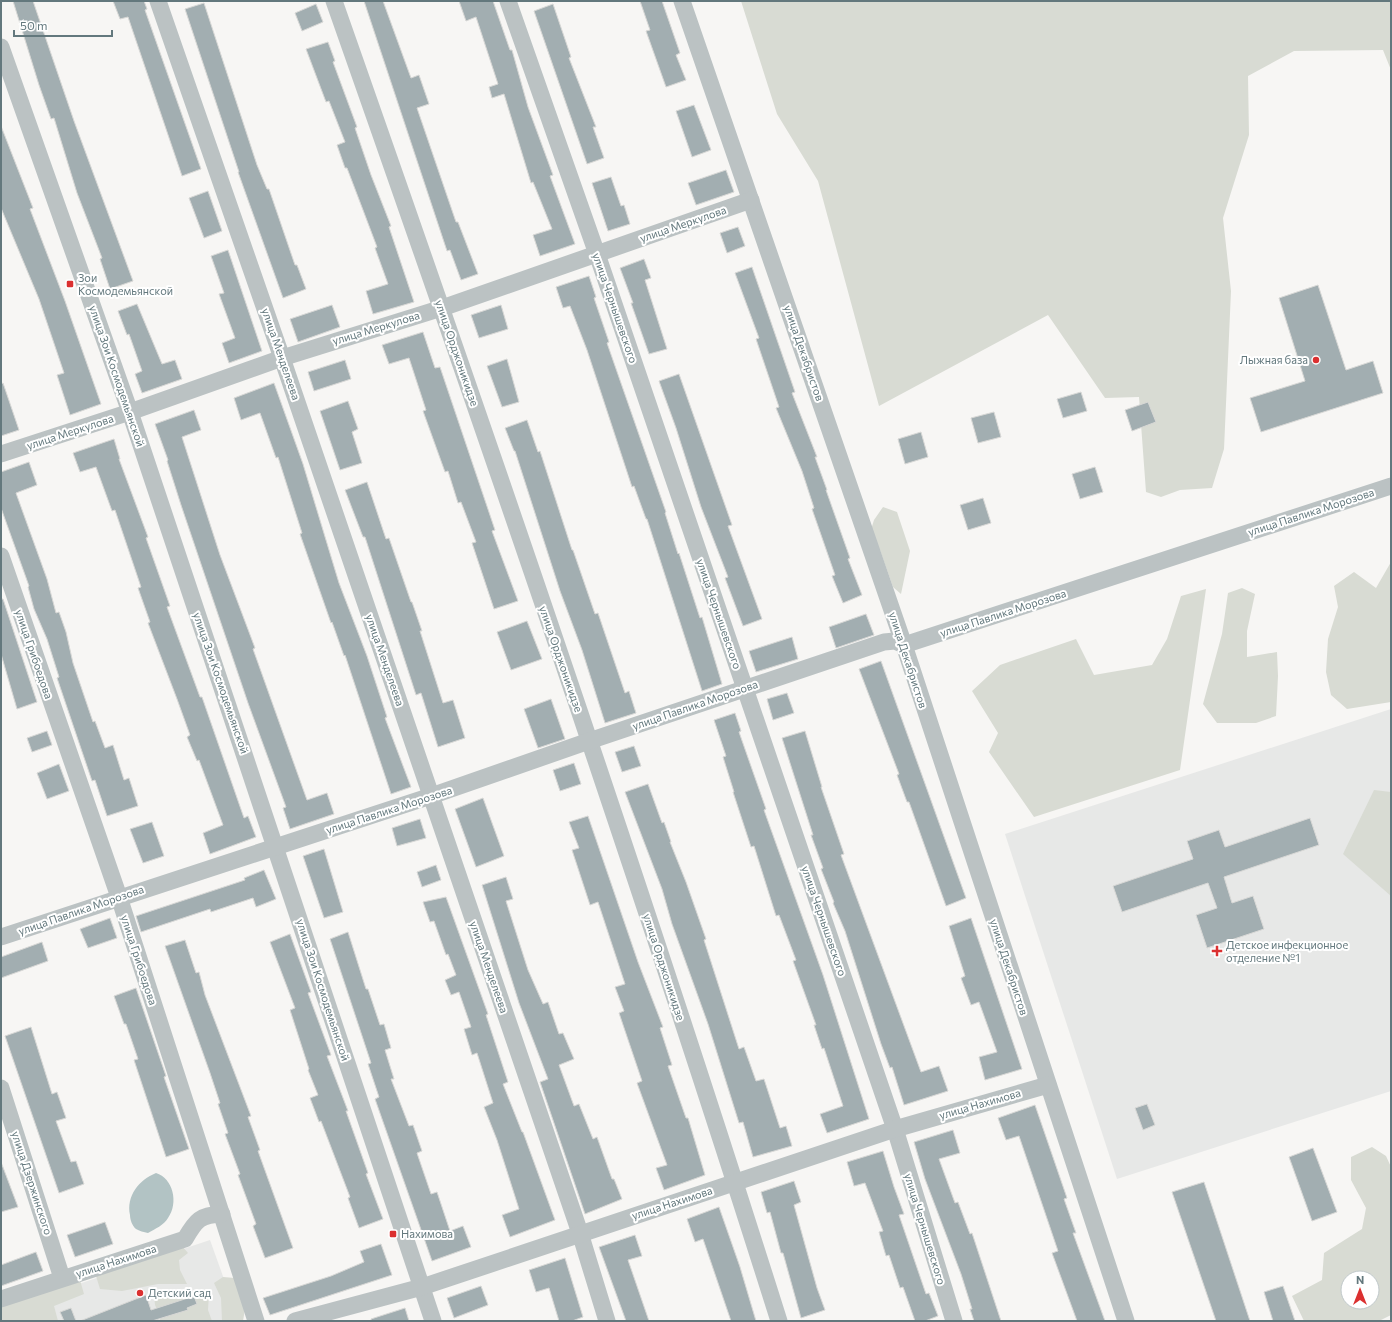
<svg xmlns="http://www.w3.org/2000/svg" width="1392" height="1322" font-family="Commissioner,sans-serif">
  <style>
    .built { fill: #e7e8e7 }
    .green { fill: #d8dbd3; fill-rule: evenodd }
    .water { fill: #b2c3c4 }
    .building { fill: #a2aeb1; stroke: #d8d8d6 }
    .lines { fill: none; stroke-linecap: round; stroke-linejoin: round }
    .minor { stroke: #bbc2c3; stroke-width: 17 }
    .poi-dot { fill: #db3030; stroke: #fff; stroke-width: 1.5 }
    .labels { text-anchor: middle; stroke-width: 4; stroke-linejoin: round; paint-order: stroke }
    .street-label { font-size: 11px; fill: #63787d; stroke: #fff }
    .poi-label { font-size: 11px; fill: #63787d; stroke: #fff; text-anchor: start }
  </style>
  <rect width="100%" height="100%" fill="#f7f6f4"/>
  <!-- built -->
  <g class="built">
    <polygon points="1391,709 1391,1091 1117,1179 1005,834"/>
    <polygon points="210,1240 239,1321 1,1321 1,1310"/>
  </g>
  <!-- green -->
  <g class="green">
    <polygon points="741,1 1391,1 1391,70 1383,50 1294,51 1248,76 1249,135 1223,218 1231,291 1224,449 1212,488 1180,490 1161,497 1146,492 1139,397 1105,398 1048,315 879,406 818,181 777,114"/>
    <polygon points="883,507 897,512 910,551 901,594 893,587 880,550 868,539 874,520"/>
    <polygon points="1391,562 1391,702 1347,709 1331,695 1326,672 1328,639 1338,607 1334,586 1354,572 1376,588"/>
    <polygon points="1242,588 1255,594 1247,631 1247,657 1277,652 1278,676 1276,716 1256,723 1217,723 1203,704 1222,634 1228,593"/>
    <polygon points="1206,589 1180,770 1034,817 989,752 998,733 972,691 1000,665 1076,639 1094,675 1152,665 1167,639 1181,596"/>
    <polygon points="1374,790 1391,792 1391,896 1343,854"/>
    <path d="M1372,1147L1386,1156L1391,1167V1315L1379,1321H1304L1292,1296L1322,1280L1324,1253L1362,1229L1366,1208L1351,1180V1157ZM1348,1278H1372V1302H1348Z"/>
    <polygon points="182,1246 188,1253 179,1260 180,1270 187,1284 158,1284 122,1291 100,1289 96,1276"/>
    <polygon points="223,1277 235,1278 245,1309 243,1321 222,1321 221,1298 214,1283"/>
    <polygon points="80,1280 84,1294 54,1306 58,1321 1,1321 1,1306"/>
    <polygon points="199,1290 209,1294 208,1310 212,1321 159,1321 161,1318 155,1305 154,1294 169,1295"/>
  </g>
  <!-- water -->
  <path class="water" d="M156,1173C173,1178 179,1203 168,1218C164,1225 155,1229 148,1233C144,1232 139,1231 136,1229C132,1226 130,1219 130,1215C126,1196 139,1180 156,1173Z"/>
  <!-- building -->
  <g class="building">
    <polygon points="13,1 33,1 74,121 133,281 110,289 100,259 102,258 77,193 54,118 51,119 39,85"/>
    <polygon points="113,1 144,1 147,9 145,10 201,169 182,176 128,17 120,19"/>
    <polygon points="364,1 383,1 411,78 419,75 429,104 417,108 456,222 458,222 478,274 461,280 450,250 447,251"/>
    <polygon points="459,1 493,1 510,50 512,50 528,107 553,175 550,176 575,244 540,256 533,235 552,229 533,182 531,183 504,94 492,98 489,87 498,84 476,17 466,21"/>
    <polygon points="640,1 662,1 680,53 676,55 686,80 666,87 646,31 650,30"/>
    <polygon points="204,3 257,165 267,189 269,189 295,265 297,265 306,289 283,298 238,172 239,172 185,9"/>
    <polygon points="316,4 323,22 302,31 295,13"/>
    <polygon points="553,4 571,57 569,58 596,127 593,127 604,158 587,164 534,11"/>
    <polygon points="328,42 335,61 333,62 357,127 355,128 371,175 391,226 389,227 414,302 373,314 366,291 388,284 375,248 377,247 363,210 347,168 345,168 337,145 345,142 329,101 326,102 306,49"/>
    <polygon points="694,105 711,150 692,157 676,111"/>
    <polygon points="1,126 33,208 30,209 65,301 101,404 70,415 57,375 64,373 39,299 1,208"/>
    <polygon points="726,170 734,192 696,205 688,183"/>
    <polygon points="611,177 621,206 624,205 630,224 608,231 592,183"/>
    <polygon points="208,191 222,231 204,238 189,198"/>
    <polygon points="738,227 745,246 727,253 720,233"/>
    <polygon points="228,250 262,351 229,363 222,343 235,338 219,294 224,293 211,256"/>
    <polygon points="644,259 651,278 645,280 667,349 649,354 631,303 633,303 620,268"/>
    <polygon points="752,267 795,392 792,393 817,457 815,457 827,490 826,490 850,558 848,559 862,595 843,603 832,576 835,575 812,509 814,508 802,471 776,408 779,407 756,339 759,338 735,273"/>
    <polygon points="589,276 596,297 594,298 609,342 607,343 666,512 665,513 678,554 679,553 700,618 702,617 722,684 702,691 647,519 646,519 634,486 632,487 587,350 570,306 563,308 556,287"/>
    <polygon points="1318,285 1346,370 1373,361 1383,393 1261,432 1250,398 1305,381 1279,298"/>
    <polygon points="137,304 162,364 175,360 182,379 142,393 135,374 142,371 129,334 127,335 118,311"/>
    <polygon points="332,305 340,327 298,342 290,319"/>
    <polygon points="501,305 508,329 479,338 471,315"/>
    <polygon points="423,332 435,368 440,367 495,530 492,531 518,601 494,609 472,543 476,542 461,502 458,503 448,471 445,472 423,411 426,410 409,358 389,364 382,345"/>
    <polygon points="507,359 519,402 502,407 487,366"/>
    <polygon points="345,360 351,379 314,391 308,372"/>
    <polygon points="679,374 732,525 728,526 762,619 743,626 725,578 728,577 701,507 676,428 659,381"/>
    <polygon points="3,383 19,430 1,436 1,384"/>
    <polygon points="274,383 303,464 339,583 367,656 387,717 385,718 411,787 391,794 345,655 344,656 332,622 331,623 300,534 302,533 278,457 276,458 260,413 241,420 234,398"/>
    <polygon points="1081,392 1087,411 1063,418 1057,399"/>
    <polygon points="348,401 358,429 352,432 362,463 340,470 320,411"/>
    <polygon points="1148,402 1156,422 1132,431 1125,410"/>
    <polygon points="194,410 201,430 182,437 220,555 255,648 253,649 307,800 327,793 334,814 290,829 283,808 286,807 248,703 181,505 167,461 168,460 155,424"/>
    <polygon points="994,412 1001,437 978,443 971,418"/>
    <polygon points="527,420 538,452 540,451 572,550 573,550 595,614 598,613 625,693 629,691 636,713 605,723 582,650 560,591 515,451 514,451 505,428"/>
    <polygon points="921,432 928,457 905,464 898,439"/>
    <polygon points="114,439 120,459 119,459 148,537 146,538 170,606 167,607 200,697 202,697 244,818 248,816 256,837 210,854 203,833 223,825 199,760 197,761 187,737 190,735 177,699 148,623 150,622 138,588 141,587 115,510 112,511 96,467 80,472 73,453"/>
    <polygon points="29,462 37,485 16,493 47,579 56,613 59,612 66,632 73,663 93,722 95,721 105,748 113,745 124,780 129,778 138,806 107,816 95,780 92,781 57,678 59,677 47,639 34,609 28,587 29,586 1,508 1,472"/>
    <polygon points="1095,467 1103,492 1080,499 1072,474"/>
    <polygon points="367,482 386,539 389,538 411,602 412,602 422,631 420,631 443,703 453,700 465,738 438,747 421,693 416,695 365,537 363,537 345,490"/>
    <polygon points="983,498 991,523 968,530 960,505"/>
    <polygon points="1,599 3,599 37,702 17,709 1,654"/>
    <polygon points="866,614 874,635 836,648 829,627"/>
    <polygon points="527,621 542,659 511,670 497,632"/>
    <polygon points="792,637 798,659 756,672 749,651"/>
    <polygon points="881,661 966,898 946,906 909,802 907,802 897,775 899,774 859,669"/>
    <polygon points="787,693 794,713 773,720 767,699"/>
    <polygon points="551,699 565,739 538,748 524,709"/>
    <polygon points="735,713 741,731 739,732 766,809 764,810 823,975 869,1119 827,1133 820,1114 843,1106 824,1048 822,1049 814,1025 816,1025 793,961 796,960 779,915 776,916 754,846 751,847 733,792 734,792 723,757 726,756 714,720"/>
    <polygon points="47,731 52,745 32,752 27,738"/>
    <polygon points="805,731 822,787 821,787 844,854 841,855 921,1072 939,1066 948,1091 904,1105 892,1067 890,1068 881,1044 845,931 833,903 834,902 821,869 823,868 811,835 813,835 782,738"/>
    <polygon points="634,746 641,766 622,772 615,752"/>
    <polygon points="574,763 581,784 560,791 553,770"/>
    <polygon points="59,764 69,791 47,799 37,773"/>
    <polygon points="648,784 662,823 664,822 671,842 670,842 686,882 706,939 704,940 739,1049 744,1047 756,1081 764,1079 780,1128 786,1126 792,1146 753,1157 743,1122 739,1123 708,1024 672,924 662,889 625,792"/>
    <polygon points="483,798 504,856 476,867 455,809"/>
    <polygon points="588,816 638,962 663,1027 660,1028 672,1065 668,1066 686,1118 688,1118 705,1175 664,1190 656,1168 667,1165 637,1083 642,1081 619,1013 624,1011 615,987 625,984 598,902 590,905 572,850 579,848 569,822"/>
    <polygon points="1310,818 1319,845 1224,877 1232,903 1253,896 1264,929 1207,948 1196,915 1217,908 1208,883 1122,912 1113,886 1193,859 1187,841 1219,830 1225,847"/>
    <polygon points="420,819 426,838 397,846 392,828"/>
    <polygon points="152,822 164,856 143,863 130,829"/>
    <polygon points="324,849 343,912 324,918 303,856"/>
    <polygon points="436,865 441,880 422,887 417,872"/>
    <polygon points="264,870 276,899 256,907 253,898 211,912 210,909 141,932 136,916 245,880 244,878"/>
    <polygon points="506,877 513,899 506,901 528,970 543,1004 548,1002 559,1034 563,1033 574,1059 559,1065 574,1106 579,1104 593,1139 597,1137 612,1179 614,1179 622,1199 585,1214 540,1082 548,1079 519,1003 482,885"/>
    <polygon points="446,897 488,1014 486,1015 508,1082 503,1084 522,1132 523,1132 555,1220 510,1237 502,1215 519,1209 497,1140 484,1107 493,1103 477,1053 472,1055 464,1029 471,1027 459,992 451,995 445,980 456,975 448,954 446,955 434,921 430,922 423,902"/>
    <polygon points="110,918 117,938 88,948 80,929"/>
    <polygon points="971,918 1022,1069 985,1080 979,1057 997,1052 979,1002 971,1005 961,978 965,976 949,926"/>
    <polygon points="348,932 366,989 368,989 380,1025 384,1024 391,1048 385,1050 394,1079 391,1079 409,1126 413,1125 422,1151 417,1153 431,1194 437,1192 450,1231 463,1226 471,1247 432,1261 375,1099 379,1097 368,1064 371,1063 330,939"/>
    <polygon points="290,934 311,992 308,993 331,1055 327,1056 348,1111 346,1111 368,1173 366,1174 383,1219 359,1228 348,1198 350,1197 321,1121 319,1122 310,1098 318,1095 308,1070 309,1069 290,1010 295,1008 270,942"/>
    <polygon points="185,940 196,973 199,972 205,995 251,1116 248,1117 260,1150 258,1151 293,1248 265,1258 253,1226 256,1224 238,1175 240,1174 225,1134 228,1133 218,1104 220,1103 210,1073 165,946"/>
    <polygon points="42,942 48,961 1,978 1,957"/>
    <polygon points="136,988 166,1076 164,1077 189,1149 166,1157 134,1060 138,1059 126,1024 124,1024 114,996"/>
    <polygon points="31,1027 52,1094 57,1092 66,1118 56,1121 71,1162 76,1161 84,1184 59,1193 5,1036"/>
    <polygon points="1147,1104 1155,1125 1143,1130 1135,1108"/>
    <polygon points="1035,1105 1067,1198 1064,1199 1076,1233 1073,1233 1105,1321 1077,1321 1052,1253 1058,1251 1019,1136 1006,1140 998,1118"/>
    <polygon points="953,1130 960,1153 939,1159 955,1203 958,1202 970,1234 972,1233 1001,1321 974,1321 970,1309 972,1309 961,1274 925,1179 914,1142"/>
    <polygon points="1313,1148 1337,1212 1312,1221 1289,1157"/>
    <polygon points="883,1151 894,1187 904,1214 899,1215 926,1294 929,1293 938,1316 925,1321 915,1321 903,1287 900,1288 889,1255 886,1256 879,1232 883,1231 865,1183 854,1186 847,1162"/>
    <polygon points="1,1162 18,1207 1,1212"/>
    <polygon points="794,1181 801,1202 794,1205 817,1288 825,1310 801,1318 783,1253 781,1253 770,1212 767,1213 761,1192"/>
    <polygon points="1204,1182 1250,1321 1216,1321 1172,1192"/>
    <polygon points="719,1207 740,1267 756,1321 731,1321 703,1239 695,1242 687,1219"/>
    <polygon points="105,1222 113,1244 75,1257 67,1235"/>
    <polygon points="635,1235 642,1256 628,1260 649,1321 626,1321 599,1247"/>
    <polygon points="381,1244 392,1275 270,1315 263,1298 331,1276 364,1262 360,1251"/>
    <polygon points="36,1252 43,1271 1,1286 1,1265"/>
    <polygon points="565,1258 583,1317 572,1321 559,1321 549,1288 536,1292 529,1270"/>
    <polygon points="481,1286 488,1305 454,1318 447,1298"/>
    <polygon points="1283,1286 1295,1321 1273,1321 1264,1292"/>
    <polygon points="146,1295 151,1310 194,1296 197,1304 187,1308 188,1310 152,1321 80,1321"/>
    <polygon points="71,1308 76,1321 64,1321 60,1312"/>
    <polygon points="405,1308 409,1321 371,1321 371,1319"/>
  </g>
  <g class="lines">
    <!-- minor -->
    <g class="minor">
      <polyline points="158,1 282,358 580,1233 607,1321"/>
      <path d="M334,1C488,439 639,878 779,1321"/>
      <polyline points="508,1 597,254 895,1129 954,1321"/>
      <polyline points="682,1 904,645 1126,1321"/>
      <polyline points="1,47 130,412 433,1321"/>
      <polyline points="1,454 130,412 282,358 442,308 751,200"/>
      <polyline points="1,556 119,897 256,1321"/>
      <polyline points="1,937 431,796 589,741 884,642 895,641 904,645 1391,486"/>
      <polyline points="1,1088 62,1278"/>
      <path d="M1,1299L185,1239C196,1220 200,1215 222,1214"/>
      <polyline points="295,1321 422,1287 895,1129 1048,1085"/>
    </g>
  </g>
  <!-- markers -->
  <g class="poi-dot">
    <rect x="66" y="280" width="8" height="8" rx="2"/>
    <circle cx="1316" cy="360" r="4"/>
    <path d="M1215 945h4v4h4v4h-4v4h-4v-4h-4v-4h4z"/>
    <rect x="389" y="1230" width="8" height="8" rx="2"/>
    <circle cx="140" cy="1293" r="4"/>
  </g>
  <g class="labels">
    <!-- street labels -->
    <g class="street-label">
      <text transform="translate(683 224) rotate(-19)" y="4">улица Меркулова</text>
      <text transform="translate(615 308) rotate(71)" y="4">улица Чернышевского</text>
      <text transform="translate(376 328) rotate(-17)" y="4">улица Меркулова</text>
      <text transform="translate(457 353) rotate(71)" y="4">улица Орджоникидзе</text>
      <text transform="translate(804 353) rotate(71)" y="4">улица Декабристов</text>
      <text transform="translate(281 354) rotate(71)" y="4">улица Менделеева</text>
      <text transform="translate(117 376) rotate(71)" y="4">улица Зои Космодемьянской</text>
      <text transform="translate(70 432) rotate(-18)" y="4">улица Меркулова</text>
      <text transform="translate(1311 512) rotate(-18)" y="4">улица Павлика Морозова</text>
      <text transform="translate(1003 613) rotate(-18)" y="4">улица Павлика Морозова</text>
      <text transform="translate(719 614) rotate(71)" y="4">улица Чернышевского</text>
      <text transform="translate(34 654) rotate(71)" y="4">улица Грибоедова</text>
      <text transform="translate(561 659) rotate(71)" y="4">улица Орджоникидзе</text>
      <text transform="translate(385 660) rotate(71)" y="4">улица Менделеева</text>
      <text transform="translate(908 660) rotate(72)" y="4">улица Декабристов</text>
      <text transform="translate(221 683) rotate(71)" y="4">улица Зои Космодемьянской</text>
      <text transform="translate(695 705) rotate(-19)" y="4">улица Павлика Морозова</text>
      <text transform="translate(389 810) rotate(-18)" y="4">улица Павлика Морозова</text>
      <text transform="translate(81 910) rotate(-19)" y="4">улица Павлика Морозова</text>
      <text transform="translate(824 921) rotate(71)" y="4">улица Чернышевского</text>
      <text transform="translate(139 960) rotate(72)" y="4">улица Грибоедова</text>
      <text transform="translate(489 967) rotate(71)" y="4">улица Менделеева</text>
      <text transform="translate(664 967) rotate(72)" y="4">улица Орджоникидзе</text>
      <text transform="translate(1009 967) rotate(72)" y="4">улица Декабристов</text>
      <text transform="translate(323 990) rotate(72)" y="4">улица Зои Космодемьянской</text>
      <text transform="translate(980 1104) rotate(-16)" y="4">улица Нахимова</text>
      <text transform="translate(32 1183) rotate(72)" y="4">улица Дзержинского</text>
      <text transform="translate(672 1203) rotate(-18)" y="4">улица Нахимова</text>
      <text transform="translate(925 1229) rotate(73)" y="4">улица Чернышевского</text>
      <text transform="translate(116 1261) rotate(-18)" y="4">улица Нахимова</text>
    </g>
    <!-- poi labels -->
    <g class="poi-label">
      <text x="78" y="282">Зои<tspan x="78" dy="13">Космодемьянской</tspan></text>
      <text x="1308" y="364" text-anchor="end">Лыжная база</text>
      <text x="1226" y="949">Детское инфекционное<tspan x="1226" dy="13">отделение №1</tspan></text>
      <text x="401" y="1238">Нахимова</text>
      <text x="148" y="1297">Детский сад</text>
    </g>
  </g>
  <!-- border -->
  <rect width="1392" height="1322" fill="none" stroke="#63787d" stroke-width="4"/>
  <!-- north arrow -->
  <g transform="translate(1360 1290)"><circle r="19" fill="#ffffff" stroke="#c1c9cb"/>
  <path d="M0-3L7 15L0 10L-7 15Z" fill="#db3030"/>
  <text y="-6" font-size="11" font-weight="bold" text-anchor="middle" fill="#63787d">N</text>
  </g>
  <!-- scale -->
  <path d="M14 30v6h98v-6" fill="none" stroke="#63787d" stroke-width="2"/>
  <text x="20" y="30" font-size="12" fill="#63787d" stroke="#ffffff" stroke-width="3" paint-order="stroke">50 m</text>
</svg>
